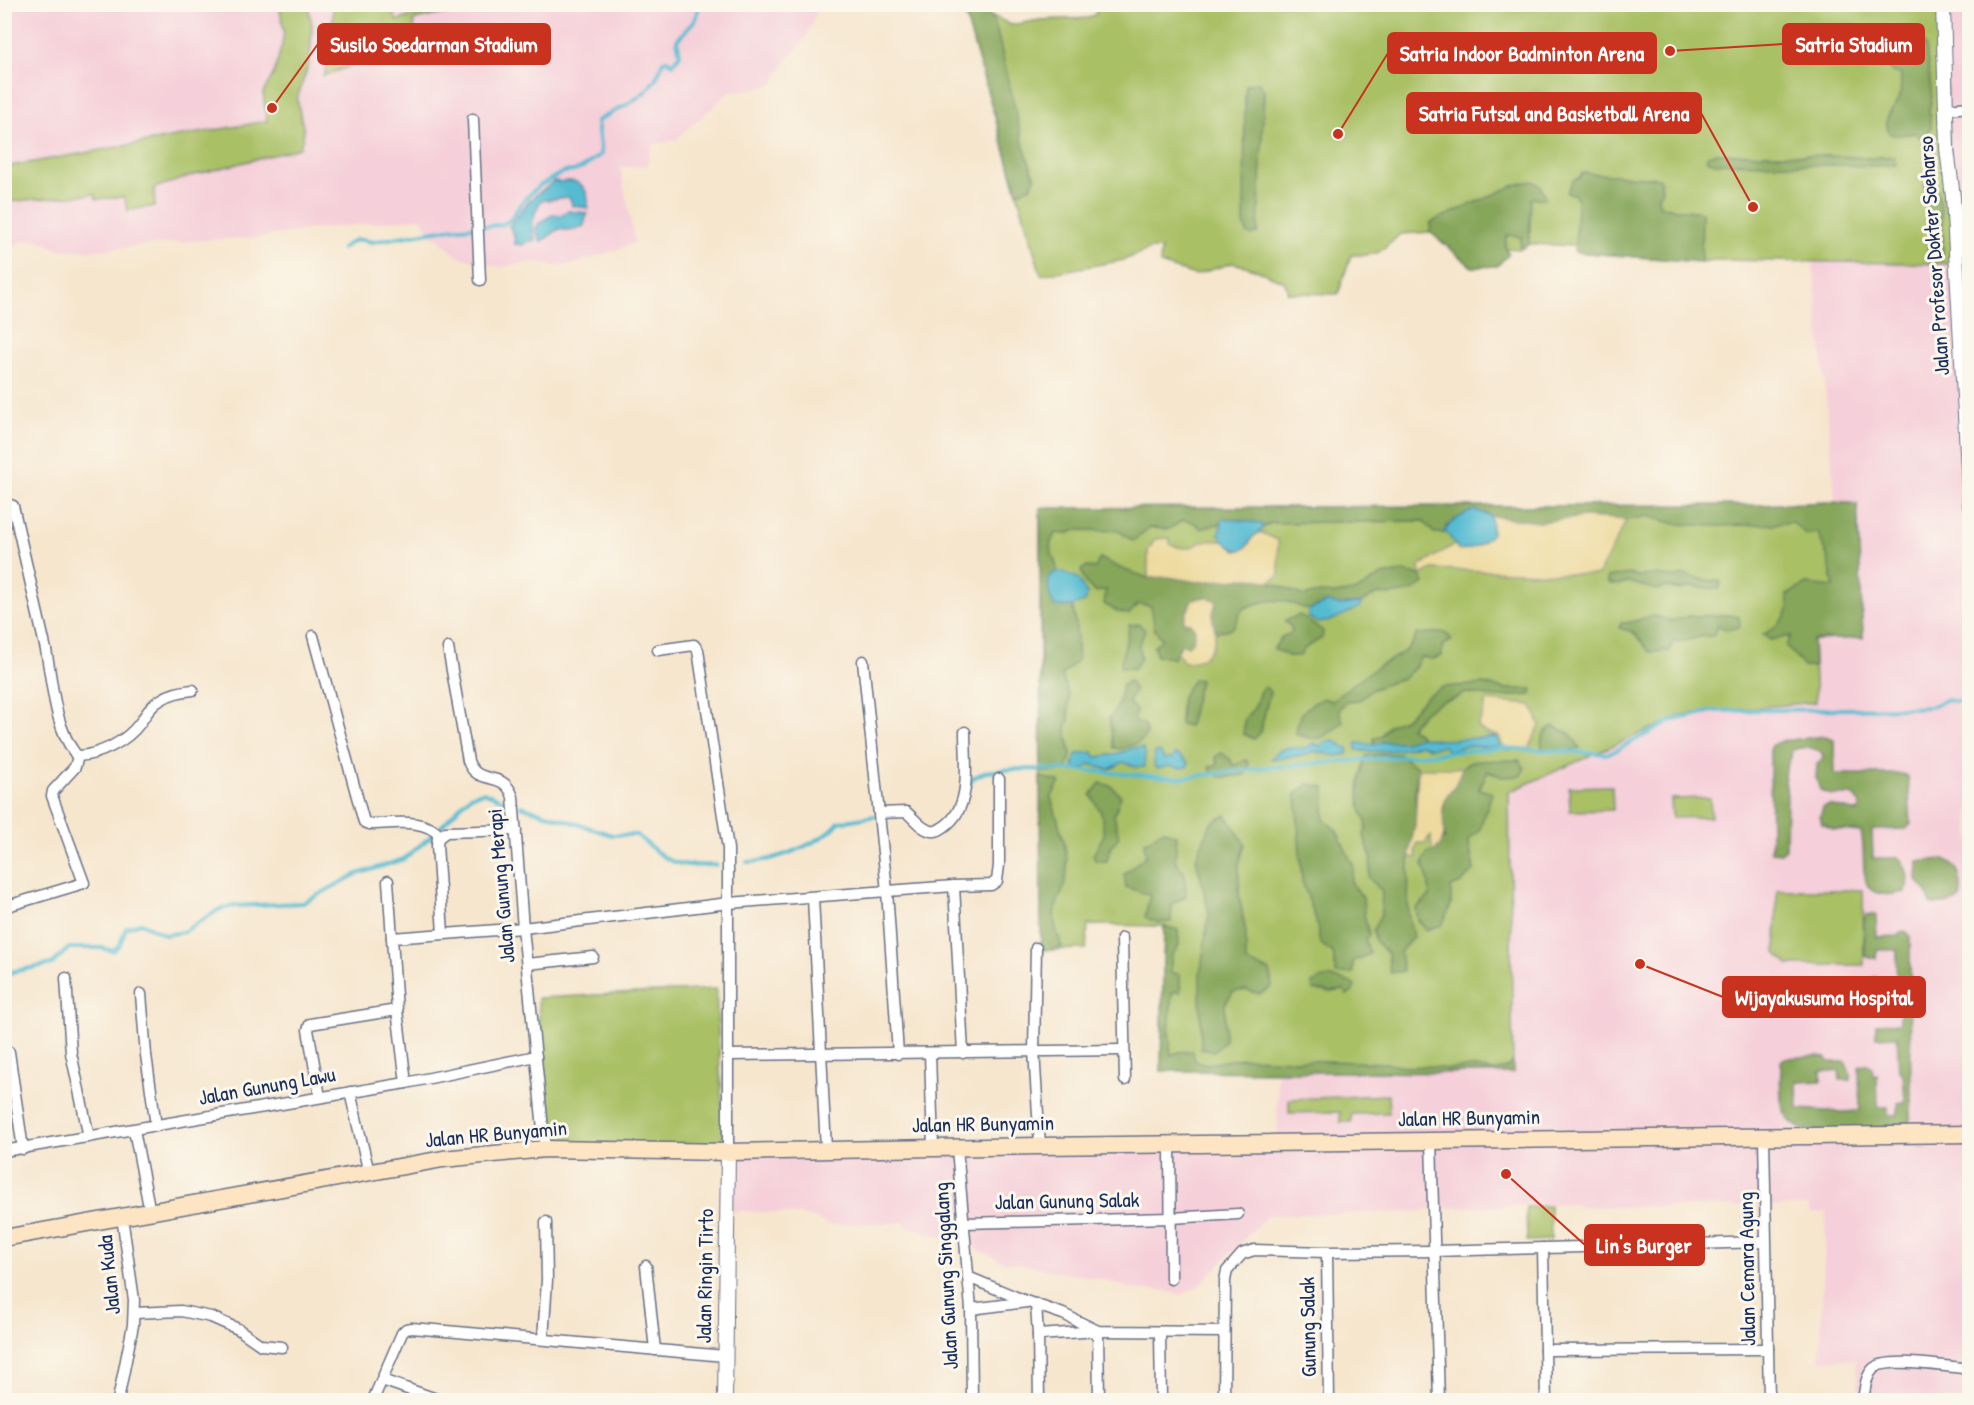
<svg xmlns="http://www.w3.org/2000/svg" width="1974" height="1405" font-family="'Patrick Hand',sans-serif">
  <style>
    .built { fill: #f5cfd9 }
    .green { fill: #a9c065; stroke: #627862; stroke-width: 1.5 }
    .forest { fill: #86a65a; stroke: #506a5c; stroke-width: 1.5 }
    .sand { fill: #eeda9e; stroke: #84847e; stroke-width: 1.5 }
    .water { fill: #54bbd1; stroke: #387598; stroke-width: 1.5 }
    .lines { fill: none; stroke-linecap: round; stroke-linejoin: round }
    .stream { stroke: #54bbd1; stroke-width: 4 }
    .minor-casing { stroke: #686f85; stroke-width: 13 }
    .tertiary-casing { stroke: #686f85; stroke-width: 16 }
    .secondary-casing { stroke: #686f85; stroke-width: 19 }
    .minor { stroke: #fff; stroke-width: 10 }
    .tertiary { stroke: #fff; stroke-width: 14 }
    .secondary { stroke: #fde5c4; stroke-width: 16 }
    .labels { text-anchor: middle; stroke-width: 6; stroke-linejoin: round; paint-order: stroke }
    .street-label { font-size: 21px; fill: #1b2f5e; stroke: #fbf7ec }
    .leader { fill: none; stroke: #c8321e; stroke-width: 2 }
    .callout-dot { fill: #c8321e; stroke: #fbf7ec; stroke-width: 2 }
    .callout { fill: #c8321e; stroke: #c8321e; stroke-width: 2 }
    .callout-label { font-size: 22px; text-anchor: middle; font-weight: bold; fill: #fff }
  </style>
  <rect width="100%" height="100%" fill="#fbf7ec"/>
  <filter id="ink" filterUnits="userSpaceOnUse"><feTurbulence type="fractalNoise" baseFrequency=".0167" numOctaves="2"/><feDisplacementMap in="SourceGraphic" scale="12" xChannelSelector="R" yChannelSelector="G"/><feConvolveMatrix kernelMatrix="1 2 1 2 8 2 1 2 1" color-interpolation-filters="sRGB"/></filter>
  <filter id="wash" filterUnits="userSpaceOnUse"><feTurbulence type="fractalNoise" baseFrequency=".008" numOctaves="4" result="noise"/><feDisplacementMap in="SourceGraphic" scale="24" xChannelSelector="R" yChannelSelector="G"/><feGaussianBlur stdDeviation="1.35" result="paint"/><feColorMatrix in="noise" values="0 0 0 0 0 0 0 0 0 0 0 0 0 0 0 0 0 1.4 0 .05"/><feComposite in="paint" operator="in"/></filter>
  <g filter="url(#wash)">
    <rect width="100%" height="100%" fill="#f6e6ce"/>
    <!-- built -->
    <g class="built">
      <polygon points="5,5 819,5 805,40 786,61 773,84 760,88 730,92 675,140 652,145 647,166 620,167 635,243 572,265 555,266 537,261 501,267 459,257 428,231 422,218 314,229 254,238 205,240 96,250 59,250 42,241 25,240 5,250"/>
      <polygon points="1941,5 1969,5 1969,265 1956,264 1970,527 1969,1400 1860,1400 1855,1359 1820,1360 1826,1212 1811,1214 1809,1206 1602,1207 1578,1206 1575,1203 1445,1208 1416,1212 1268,1215 1197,1287 1182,1295 1160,1290 1138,1290 1104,1280 1002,1261 964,1243 909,1227 905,1226 905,1222 828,1225 812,1217 800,1215 745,1211 727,1212 728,1152 1278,1143 1277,1072 1513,1073 1509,792 1682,715 1816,701 1813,640 1836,504 1813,262 1956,263"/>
    </g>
    <!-- green -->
    <g class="green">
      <path d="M1097,4L1941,5L1956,264L1714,260L1701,262L1575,252V246L1529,244L1520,249L1506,248L1508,254L1497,266L1472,267L1430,232L1400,234C1380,253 1380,256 1351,255L1338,294L1288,293L1285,282L1249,267L1232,263L1195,275L1160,264L1161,249H1150L1124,260L1041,275L964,11L981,10L1011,25L1040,20L1089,18L1096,14Z"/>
      <polygon points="279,5 308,5 312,25 311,47 309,63 297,99 304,132 300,148 194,175 154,188 155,206 128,211 124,197 96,199 95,194 5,202 5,167 267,121 263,93 274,73 282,45 284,32"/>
      <path d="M333,5H390L397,21L422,12L419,5H471C453,15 433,14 413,21L418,42L323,76L327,67L330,24L333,19Z"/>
      <polygon points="1831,502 1857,504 1863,638 1813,640 1816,702 1682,715 1509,792 1513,1073 1161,1071 1164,926 1088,925 1086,949 1041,950 1040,508 1761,505"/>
      <polygon points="1612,786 1613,810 1570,811 1569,787"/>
      <polygon points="1710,798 1711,817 1672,818 1671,799"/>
      <polygon points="1777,890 1863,890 1864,965 1788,965 1776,953"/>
      <polygon points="716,989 724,1145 546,1153 538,998"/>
      <polygon points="1388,1095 1389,1113 1351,1114 1351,1122 1340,1122 1340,1112 1289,1113 1289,1099"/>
      <polygon points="1550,1206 1551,1240 1527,1241 1526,1207"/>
    </g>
    <!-- forest -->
    <g class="forest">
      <polygon points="981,10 992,16 997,31 1024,147 1035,178 1030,188 1017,192 964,11"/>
      <path d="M1887,35C1899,36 1909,40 1922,40L1926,47L1932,97L1929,110L1931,127L1927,136L1920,137L1916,133C1907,133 1899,137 1890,134C1880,116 1895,110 1899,99C1902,92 1900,82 1901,74L1892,72L1882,56Z"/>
      <polygon points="1258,82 1264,90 1258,233 1251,235 1247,233 1244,223 1245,92 1246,85"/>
      <path d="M1715,153C1765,154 1816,154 1866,158C1875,159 1885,155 1894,157L1896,165L1874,166L1716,163L1706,160L1708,155Z"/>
      <polygon points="1582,173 1660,178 1662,190 1658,196 1659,203 1662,207 1702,212 1701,262 1575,252 1577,200 1575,195 1567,192 1573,180 1579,178"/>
      <path d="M1532,181C1541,185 1544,189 1545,199L1531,198L1529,244L1520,249L1521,237L1507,235L1505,248L1509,254L1497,266L1472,267L1430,232L1431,222L1515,185Z"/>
      <path d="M1932,181C1942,195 1946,243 1941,260L1931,261L1928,251L1930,228L1924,185L1927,182Z"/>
      <path d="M1831,502L1857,504L1863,638L1813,640L1814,667H1804L1786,646L1791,636L1770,640L1763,635C1781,623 1792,617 1787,595L1806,584L1834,587L1828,558L1818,533L1806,534L1792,522L1775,524L1718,526L1675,524L1648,516L1627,520L1586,517L1539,522L1491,516L1486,513L1447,526L1444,533H1434L1423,521L1271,523L1264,527L1259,523L1224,518L1220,524L1209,526L1202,529L1193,522L1183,520L1169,529L1149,528L1133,541L1119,531L1076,530L1066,534L1056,533C1043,550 1056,554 1057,571L1049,577L1062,607L1072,606C1078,622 1076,642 1078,660L1062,675L1069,695V721L1066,728L1071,755L1066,771L1041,772L1040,508L1761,505Z"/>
      <path d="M1100,558L1122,569L1148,578L1169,577L1197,582L1251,578L1270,582L1304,596L1320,593L1335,594L1357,591L1382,575L1403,572L1420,575L1424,583L1412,591L1392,595L1377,594L1361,603L1339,605L1328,603L1309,610C1303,608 1297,605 1290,603C1276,597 1255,603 1242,609C1232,629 1239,628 1216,632L1205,597L1192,600L1183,622L1191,623L1195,630L1193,641L1188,646L1182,644L1173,659L1168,656H1157L1154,646L1162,639L1155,630L1151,606L1138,604L1129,614L1119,612L1104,604L1106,590L1095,592L1085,582L1081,570L1086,567L1095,568Z"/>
      <polygon points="1631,574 1638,576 1656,575 1674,577 1686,575 1698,579 1721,582 1719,589 1689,587 1681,590 1667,587 1657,590 1628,582 1618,585 1608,583 1607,577"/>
      <polygon points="1300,615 1323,631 1322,638 1305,648 1300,656 1288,656 1274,649 1281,637 1292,633 1291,627 1284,621"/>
      <path d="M1656,616L1671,621L1690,616L1730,615L1739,617L1740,627L1726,630L1718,625L1713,636C1696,634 1689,644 1674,641L1670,651L1650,652L1633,632L1619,628L1621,623C1637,624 1641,616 1656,616Z"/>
      <path d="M1139,624L1145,630L1139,645L1141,658L1134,669L1120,667C1122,653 1128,640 1129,625Z"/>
      <path d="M1441,632L1447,634L1452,640L1442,646V656L1432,659L1421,657L1415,667L1405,677L1371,690L1359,700L1346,701L1339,710L1343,722C1324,738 1320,743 1296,734C1298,714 1306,705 1324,698L1331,701C1345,690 1359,679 1374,669C1391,658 1410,654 1417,634Z"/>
      <path d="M1194,679L1200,680L1189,726L1180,724C1182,700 1177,700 1194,679Z"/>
      <polygon points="1129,681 1135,690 1129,703 1136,710 1134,720 1144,724 1147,734 1140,742 1121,749 1114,748 1109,717 1117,708 1122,686"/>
      <polygon points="1483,684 1505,689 1532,689 1531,695 1497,697 1465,693 1454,699 1443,701 1425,711 1410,728 1416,731 1421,737 1406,742 1382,742 1374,745 1374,738 1381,736 1389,725 1406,718 1427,696 1443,687"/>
      <polygon points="1265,687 1270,692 1260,733 1254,739 1244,734 1244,720 1255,707 1260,691"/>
      <path d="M1553,726L1571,734L1580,748L1565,752L1542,749C1540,737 1543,732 1553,726Z"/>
      <path d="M1825,736L1834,739L1835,774H1903L1908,777L1911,824L1906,829L1872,830L1873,858H1899C1908,867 1910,880 1905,892C1850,905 1869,865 1861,832L1833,829L1822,824L1820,816L1823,807L1830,805L1857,812L1860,809C1860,792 1847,795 1834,795C1829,795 1825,792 1820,790L1816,778L1817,764L1823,758L1822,753C1815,747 1801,747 1792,750L1791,757L1784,774L1787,795L1786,849L1781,853L1771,852L1770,751L1772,745L1781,741Z"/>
      <path d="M1222,753L1231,760L1233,766L1245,760L1248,761L1249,769L1244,775C1231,776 1215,782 1209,767L1218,764L1215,757Z"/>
      <path d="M1383,754H1399L1418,768L1415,794L1416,821L1409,855L1408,913L1413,937L1400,952L1403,971L1390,973L1388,954L1375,941L1373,930L1381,914L1382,891L1369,878L1371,857L1364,836L1367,824C1355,804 1359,777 1366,756Z"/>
      <path d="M1519,760L1525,768L1520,776L1502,777L1488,771L1479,789L1492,793L1479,831L1468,840L1474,870L1461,883L1451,887V905L1442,925L1426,930L1418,920L1416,908L1430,896C1429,890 1429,882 1427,876C1422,863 1421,865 1428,852H1432L1445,838L1442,818L1445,799L1456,783L1462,768L1472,761Z"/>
      <path d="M1040,777L1060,782L1051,798C1057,818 1069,851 1067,871C1066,885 1061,894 1056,906C1051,918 1058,936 1062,947L1055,950H1041Z"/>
      <polygon points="1100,783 1111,786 1121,796 1114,815 1119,837 1111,846 1107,861 1096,861 1093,855 1104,835 1101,812 1091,795"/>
      <polygon points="1308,784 1325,787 1324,819 1336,830 1354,867 1351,882 1363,898 1364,914 1369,935 1365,939 1370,954 1353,961 1353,973 1336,974 1333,953 1320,943 1316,920 1302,881 1296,794"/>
      <polygon points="1226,815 1245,844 1239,864 1239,895 1246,933 1246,962 1270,971 1272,987 1260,994 1246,990 1233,992 1225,1004 1225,1040 1215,1051 1201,1049 1200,976 1209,913 1196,858 1211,823"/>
      <path d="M1163,830L1177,836L1175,860L1185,874L1186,896L1172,904L1171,922C1161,923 1154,923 1145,917L1150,895L1126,887L1124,874L1146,856L1144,843Z"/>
      <path d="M1942,859C1960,862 1963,884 1960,899C1951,903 1940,906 1930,903L1927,892L1917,880L1918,862Z"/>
      <path d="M1873,914L1876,916L1877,937L1897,936L1903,931L1907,932L1910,936L1911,1116L1908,1127L1806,1131C1774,1119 1781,1090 1781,1061L1785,1058L1818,1056L1826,1058L1828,1062H1845L1851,1074V1080H1840L1839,1071H1821V1081L1797,1082L1798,1109C1819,1109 1840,1115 1860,1110L1859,1067L1868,1064L1872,1067L1873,1076L1877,1075L1878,1107H1888V1116H1898V1103L1905,1102L1903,1074L1899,1071L1897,1036L1876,1037V1024L1900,1023V993H1869L1866,988L1867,980L1876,977V982H1896L1897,950H1877L1876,958H1870L1865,956L1864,920L1866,915Z"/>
      <polygon points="1164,926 1178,930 1179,945 1171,957 1171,973 1180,974 1180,992 1172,992 1169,1032 1171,1055 1179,1052 1193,1051 1195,1061 1207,1064 1242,1058 1387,1063 1410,1067 1427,1066 1449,1069 1471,1067 1492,1071 1507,1068 1512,1061 1513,1073 1161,1071"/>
      <path d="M1323,978C1333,977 1348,980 1355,986L1352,993L1346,995L1344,990L1331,992L1313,990L1312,983Z"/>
    </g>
    <!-- sand -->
    <g class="sand">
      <polygon points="1491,516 1539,522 1586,517 1627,520 1598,575 1433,569 1420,575 1419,566 1455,544 1459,550 1492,533"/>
      <path d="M1260,532L1278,540L1279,575L1270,582L1251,578L1197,582L1169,577L1148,578V551L1155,539L1169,538L1171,545C1183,549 1191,550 1202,541H1223L1236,550L1248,545L1253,536Z"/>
      <path d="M1205,597L1217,601C1215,606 1212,614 1213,619C1213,624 1216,629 1215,634C1215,652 1201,663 1184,662L1177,653L1182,644L1188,646L1193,641L1195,630L1191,623L1183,622L1192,600Z"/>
      <polygon points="1487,701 1531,705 1540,725 1528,749 1505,750 1499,736 1486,733 1478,727"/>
      <path d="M1418,768H1462C1460,773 1458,780 1455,785C1452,790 1446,795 1444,801C1439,819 1453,840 1432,852L1431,836L1428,838L1426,843H1417L1415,851L1417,857L1414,858L1409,855L1415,825Z"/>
    </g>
    <!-- water -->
    <g class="water">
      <path d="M554,181C560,183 562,181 568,181C585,180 589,195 588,208L572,206L571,200L567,197L541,201C532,214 532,226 535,241H528L524,245L515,244L514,235L509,226L530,200Z"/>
      <path d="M567,211L587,213L584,226C576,230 568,231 559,229L541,242L536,229L539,223L553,214L561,215Z"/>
      <path d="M1475,510L1491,516L1492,533C1482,545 1474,549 1459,550L1447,533H1444C1450,520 1462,515 1475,510Z"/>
      <path d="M1223,518L1259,523L1264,527C1261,532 1256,533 1253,537C1250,539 1250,543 1247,546C1238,557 1224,543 1219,534Z"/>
      <path d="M1057,571L1078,578L1087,594L1085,602L1072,606H1054C1049,596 1047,588 1049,577Z"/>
      <polygon points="1329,602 1339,605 1361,603 1359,608 1330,621 1318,623 1308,617 1309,610"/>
      <path d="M1421,737L1441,740L1496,737L1500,746L1494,747L1466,746L1448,751L1444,746L1429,748L1421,744C1401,751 1377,753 1356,750L1357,743L1374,745L1382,742H1406Z"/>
      <path d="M1333,740L1348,749L1347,754L1336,756L1314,751L1307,755L1271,759C1290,736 1299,757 1313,743L1320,746L1324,742Z"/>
      <path d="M1132,748H1143L1145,753L1144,767H1135L1123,762C1106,773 1107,769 1090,764L1085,768L1076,769L1073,764L1077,754L1093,752L1095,757C1108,756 1121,754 1132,748Z"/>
      <polygon points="1155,752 1160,752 1164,759 1173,758 1176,753 1189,763 1187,767 1181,768 1169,766 1157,769 1154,765"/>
    </g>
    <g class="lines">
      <!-- stream -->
      <g class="stream">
        <path d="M342,249C352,240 358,237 371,242L447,229L501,225L509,221L525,199L539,186L563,172L574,171L584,167L601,154L597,121C626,104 653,97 663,61L667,60L673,64L680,54L677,40L694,21L700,4"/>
        <polyline points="970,784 973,778 985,772 1015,769 1076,770 1179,778 1265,768 1501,748 1609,754 1671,721 1713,711 1908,708 1930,707 1945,700 1970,703"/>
        <path d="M521,806L612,835H637C669,863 672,867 716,865"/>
        <path d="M747,862C773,862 823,843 839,822L876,816"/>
        <polyline points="4,977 11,972 52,964 69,948 103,948 113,951 120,944 126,928 141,923 165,935 183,932 220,909 234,906 303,903 355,875 404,859 436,832 470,796 483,792 506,801"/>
      </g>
    </g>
  </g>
  <g filter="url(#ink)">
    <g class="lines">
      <!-- minor casing -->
      <g class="minor-casing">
        <g id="minor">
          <polyline points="1946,109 1970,107"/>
          <polyline points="473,119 480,280"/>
          <path d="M4,503L13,506C24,554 35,602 46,650C53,686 54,725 76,755L78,756"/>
          <path d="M313,636L364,822L369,824C392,824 424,817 440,836"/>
          <path d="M448,648L468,761C478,788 503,768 513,797L523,928L545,1149"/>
          <polyline points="658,650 694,645 698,650 728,849 728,1152"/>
          <polyline points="863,661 887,891 898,1054"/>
          <path d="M78,756C100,755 127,741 140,723C146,714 152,704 162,699C171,693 182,691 193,690"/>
          <path d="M879,813L906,812C913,817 919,827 928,830C935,833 939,830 945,826C973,806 965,762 965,732"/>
          <polyline points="388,881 397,1010 406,1083"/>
          <polyline points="954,886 963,1053"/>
          <polyline points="813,898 826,1149"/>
          <polyline points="4,907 84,883 52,796 53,791 75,767 78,756"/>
          <polyline points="443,933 437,845 438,838 446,832 516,830"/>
          <polyline points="392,938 523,928 729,903 954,886 991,885 997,881 999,865 999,779"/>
          <polyline points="1122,938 1125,1080"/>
          <polyline points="1036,948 1034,1051 1040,1146"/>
          <polyline points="527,964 593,957"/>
          <polyline points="66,978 71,1053 89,1137"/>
          <polyline points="141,994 146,1055 156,1126"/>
          <polyline points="9,1052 23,1149"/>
          <polyline points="930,1053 933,1148"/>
          <polyline points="728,1055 1123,1050"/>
          <polyline points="350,1092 369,1173"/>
          <polyline points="320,1097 308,1030 310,1024 397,1010"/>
          <polyline points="134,1130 150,1212"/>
          <polyline points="1764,1136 1769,1400"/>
          <polyline points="1431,1141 1439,1400"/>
          <polyline points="1170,1145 1171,1279"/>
          <polyline points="957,1148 971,1309 972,1400"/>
          <polyline points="4,1151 406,1083 536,1056"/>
          <polyline points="963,1223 1171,1218 1238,1214"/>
          <polyline points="1543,1248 1546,1400"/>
          <polyline points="1327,1252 1329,1400"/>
          <polyline points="646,1266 655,1350"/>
          <polyline points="968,1277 1028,1302 1063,1314 1098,1331 1223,1332"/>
          <polyline points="1036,1304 1038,1335 1039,1400"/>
          <polyline points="971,1309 1027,1302"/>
          <polyline points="134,1313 181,1311 211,1317 238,1329 261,1345 282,1347"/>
          <polyline points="1160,1333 1161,1400"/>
          <polyline points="1038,1335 1098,1331 1099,1400"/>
          <polyline points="543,1339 547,1280 546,1222"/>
          <polyline points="1545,1350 1768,1349"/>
          <polyline points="382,1380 439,1400"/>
          <polyline points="118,1400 133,1325 134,1300 122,1217"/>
          <polyline points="373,1400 402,1333 406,1329 412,1328 725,1356"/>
          <polyline points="1224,1400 1225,1280 1227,1271 1242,1254 1254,1250 1327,1252 1434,1251 1765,1242"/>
          <path d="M1863,1400C1865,1390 1865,1377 1873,1369C1885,1356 1951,1367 1970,1369"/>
        </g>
      </g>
      <!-- tertiary casing -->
      <g class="tertiary-casing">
        <g id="tertiary">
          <polyline points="1943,4 1947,149 1953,197 1970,506"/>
          <polyline points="725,1400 728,1152"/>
        </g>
      </g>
      <!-- secondary casing -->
      <g class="secondary-casing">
        <polyline id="secondary" points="4,1238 443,1159 545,1149 728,1152 1040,1146 1970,1134"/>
      </g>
      <!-- minor -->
      <use href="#minor" class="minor"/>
      <!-- tertiary -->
      <use href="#tertiary" class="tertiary"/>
      <!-- secondary -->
      <use href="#secondary" class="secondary"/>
    </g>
  </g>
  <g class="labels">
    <!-- street labels -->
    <g class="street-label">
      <text transform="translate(1934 256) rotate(-94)" y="7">Jalan Profesor Dokter Soeharso</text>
      <text transform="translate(501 886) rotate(-95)" y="7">Jalan Gunung Merapi</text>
      <text transform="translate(267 1086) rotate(-10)" y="7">Jalan Gunung Lawu</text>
      <text transform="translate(1469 1118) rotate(-1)" y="7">Jalan HR Bunyamin</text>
      <text transform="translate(983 1124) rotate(-1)" y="7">Jalan HR Bunyamin</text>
      <text transform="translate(496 1134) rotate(-5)" y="7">Jalan HR Bunyamin</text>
      <text transform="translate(1067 1201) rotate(-1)" y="7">Jalan Gunung Salak</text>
      <text transform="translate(1747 1269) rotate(-91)" y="7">Jalan Cemara Agung</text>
      <text transform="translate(109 1275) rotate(-96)" y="7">Jalan Kuda</text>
      <text transform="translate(705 1276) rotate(-89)" y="7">Jalan Ringin Tirto</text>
      <text transform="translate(946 1276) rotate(-93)" y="7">Jalan Gunung Singgalang</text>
      <text transform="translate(1308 1327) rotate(-91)" y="7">Gunung Salak</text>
    </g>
  </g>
  <!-- callouts -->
  <path class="leader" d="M272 108L318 44M1670 51L1783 44M1338 134L1388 53M1753 207L1701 113M1640 964L1723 997M1506 1174L1585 1245"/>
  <g class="callout-dot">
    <circle cx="272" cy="108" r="6"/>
    <circle cx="1670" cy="51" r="6"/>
    <circle cx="1338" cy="134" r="6"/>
    <circle cx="1753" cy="207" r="6"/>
    <circle cx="1640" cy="964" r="6"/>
    <circle cx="1506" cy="1174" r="6"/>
  </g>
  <g class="callout">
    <rect x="318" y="24" width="232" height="40" rx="6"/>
    <rect x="1783" y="24" width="141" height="40" rx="6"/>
    <rect x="1388" y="33" width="268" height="40" rx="6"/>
    <rect x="1407" y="93" width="294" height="40" rx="6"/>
    <rect x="1723" y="977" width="202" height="40" rx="6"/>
    <rect x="1585" y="1225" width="119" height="40" rx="6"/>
  </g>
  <g class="callout-label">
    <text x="434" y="52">Susilo Soedarman Stadium</text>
    <text x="1854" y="52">Satria Stadium</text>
    <text x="1522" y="61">Satria Indoor Badminton Arena</text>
    <text x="1554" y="121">Satria Futsal and Basketball Arena</text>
    <text x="1824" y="1005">Wijayakusuma Hospital</text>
    <text x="1644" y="1253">Lin's Burger</text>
  </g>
  <!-- margin -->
  <rect width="1974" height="1405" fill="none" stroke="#fbf7ec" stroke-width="24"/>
</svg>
